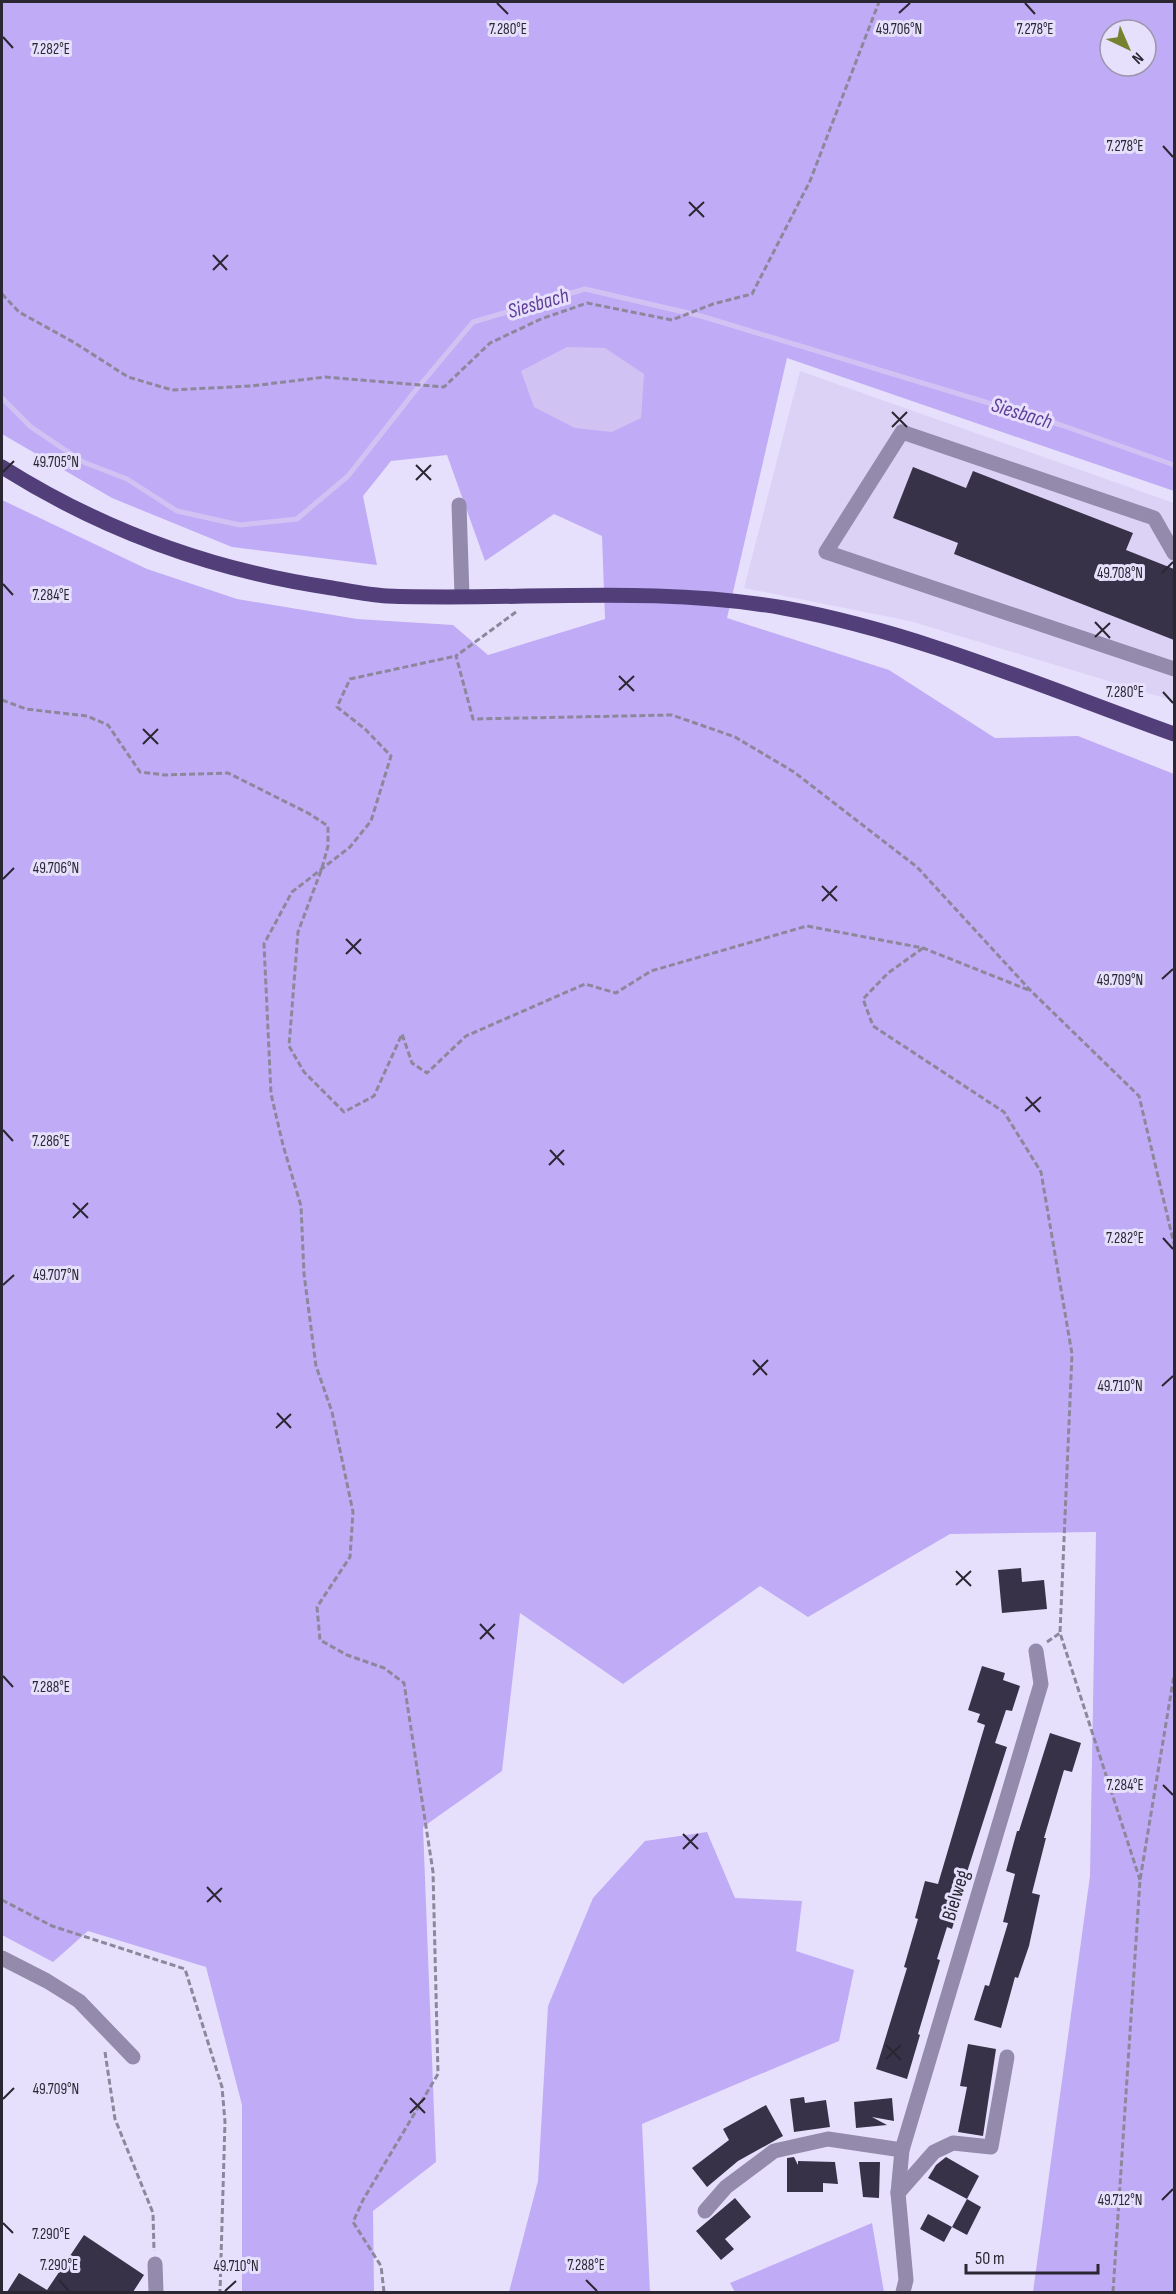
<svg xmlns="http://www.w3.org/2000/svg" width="1176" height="2294" font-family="'Sofia Sans Condensed',sans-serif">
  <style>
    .built { fill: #dbd2f6 }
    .green { fill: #c0abf6; fill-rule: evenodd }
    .water { fill: #d0c3f3 }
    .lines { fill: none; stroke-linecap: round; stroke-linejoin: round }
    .stream { stroke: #d0c3f3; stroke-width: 5 }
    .building { fill: #383249 }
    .path { stroke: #8c879b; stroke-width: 3; stroke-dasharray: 6 3; stroke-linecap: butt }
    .minor { stroke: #938aac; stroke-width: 15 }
    .major { stroke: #523f79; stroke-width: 15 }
    .ticks { fill: none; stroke: #2a2732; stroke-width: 2 }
    .labels { text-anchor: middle; stroke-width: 6; stroke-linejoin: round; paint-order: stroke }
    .street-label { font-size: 20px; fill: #2a2732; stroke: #e7e0fd }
    .water-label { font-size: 21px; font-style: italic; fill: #603f99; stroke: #e7e0fd }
    .ticks-label { font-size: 15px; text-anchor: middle; fill: #2a2732; stroke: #e7e0fd; stroke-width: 6; stroke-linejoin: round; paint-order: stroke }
  </style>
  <rect width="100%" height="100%" fill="#e7e0fd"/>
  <!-- built -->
  <polygon class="built" points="800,371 1174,503 1174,701 910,621 744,588"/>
  <!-- green -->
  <g class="green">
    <path d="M2,2H1174V491L787,358L727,618L889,670L995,738L1078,736L1174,774V2292H1033L1090,1876L1096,1532L950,1534L808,1617L760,1586L623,1684L520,1613L502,1771L423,1827L436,2162L373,2211L374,2292H242V2105L206,1967L88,1931L53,1962L2,1935V500L147,569L237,599L357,619L453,625L488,655L605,619L602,536L554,514L485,561L447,455L391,461L363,496L377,565L232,547L112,498L2,434ZM1110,30H1146V66H1110Z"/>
    <polygon points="707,1832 735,1898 802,1901 796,1951 854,1970 839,2041 642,2124 650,2292 509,2292 538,2181 548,2006 593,1898 645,1841"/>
    <polygon points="872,2223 884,2292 735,2292 730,2283"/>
  </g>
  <!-- water -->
  <polygon class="water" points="567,347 605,348 644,374 641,418 612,432 575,428 534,407 521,371"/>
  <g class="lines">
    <!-- stream -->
    <polyline class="stream" points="2,398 31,427 83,462 127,479 177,511 240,525 297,519 348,476 415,391 473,322 585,289 701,316 1061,425 1174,465"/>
  </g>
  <!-- building -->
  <g class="building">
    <polygon points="913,467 966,488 973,471 1133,533 1126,550 1174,569 1174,640 954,554 958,543 893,518"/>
    <polygon points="1021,1568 1022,1582 1044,1580 1047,1609 1002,1613 998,1570"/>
    <polygon points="982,1666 1005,1673 1003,1680 1020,1686 1012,1711 1006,1710 995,1743 1007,1747 961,1891 963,1892 952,1929 947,1927 937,1959 940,1960 918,2034 920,2035 907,2079 876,2069 907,1968 904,1967 918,1919 915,1918 925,1881 938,1884 985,1725 977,1722 980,1714 968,1710"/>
    <polygon points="1050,1733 1081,1743 1072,1772 1064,1770 1044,1838 1046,1838 1032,1893 1040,1895 1029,1946 1018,1978 1015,1977 1001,2028 974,2020 985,1985 989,1986 1008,1923 1003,1922 1015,1874 1006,1871 1017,1831 1019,1831"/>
    <polygon points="968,2044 996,2049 983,2136 958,2132 967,2087 960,2086"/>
    <polygon points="804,2097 805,2103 826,2100 830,2127 794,2132 790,2099"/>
    <polygon points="892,2098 894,2121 872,2117 887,2125 856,2128 854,2102"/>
    <polygon points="766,2105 783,2136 738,2161 707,2187 692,2168 729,2140 723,2129"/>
    <polygon points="794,2157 798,2165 798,2161 835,2162 838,2184 823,2183 823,2192 787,2192 787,2158"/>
    <polygon points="946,2157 979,2176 967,2199 928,2178 936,2165"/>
    <polygon points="859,2162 880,2162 879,2198 863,2197"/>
    <polygon points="735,2198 751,2217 725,2239 734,2249 721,2260 696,2231"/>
    <polygon points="967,2199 981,2207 967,2235 952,2227"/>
    <polygon points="928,2214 952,2227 944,2242 920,2229"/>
    <polygon points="84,2235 144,2275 133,2292 7,2292 19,2273 47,2290"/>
  </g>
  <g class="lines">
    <!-- path -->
    <g class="path">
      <polyline points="2,294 19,312 75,343 128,377 172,390 251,386 325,377 444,387 490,343 541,319 587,303 672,320 713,304 752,294 810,181 879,2"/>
      <polyline points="516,612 456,656 473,719 672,715 735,737 794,772 917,867 1031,991 1139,1096 1174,1244"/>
      <polyline points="2,700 26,709 87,716 108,725 140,772 165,775 228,773 308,813 328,826 328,846 322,868 298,932 289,1046 304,1072 344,1112 374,1096 402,1034 412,1063 427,1073 466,1036 585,984 616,993 651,971 807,926 923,948 1031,991"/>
      <polyline points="923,948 888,973 863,999 873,1026 1004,1112 1041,1172 1072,1354 1060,1633 1140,1880"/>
      <polyline points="1047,1642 1060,1633"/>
      <polyline points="2,1900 52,1926 185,1969 222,2087 225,2122 220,2292"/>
      <polyline points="105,2052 115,2119 153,2213 154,2251"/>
      <polyline points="384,2292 381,2266 353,2222 363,2200 438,2074 433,1872 404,1683 384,1668 347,1655 320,1640 317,1607 350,1557 353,1512 332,1412 316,1366 304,1274 301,1206 283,1145 271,1094 264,944 292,892 350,847 371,821 391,756 365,729 337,707 350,679 456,656"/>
      <polyline points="1113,2292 1140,1880 1174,1675"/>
    </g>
    <!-- minor -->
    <g class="minor">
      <polyline points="459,505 462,596"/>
      <polyline points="1174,553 1154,518 902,432 826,552 1174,669"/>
      <polyline points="2,1958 47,1981 79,2001 133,2057"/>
      <polyline points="898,2193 934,2152 953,2143 991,2147 1007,2057"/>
      <polyline points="705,2211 726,2187 774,2151 828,2139 902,2150"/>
      <polyline points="155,2264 156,2292"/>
      <polyline points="903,2292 906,2280 898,2193 902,2150 1041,1684 1036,1651"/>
    </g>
    <!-- major -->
    <path class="major" d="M2,467C102,530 215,571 332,588C350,591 369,595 387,596C519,601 653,585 784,608C917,632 1048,689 1174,734"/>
  </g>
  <!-- ticks -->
  <path class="ticks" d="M497,3L508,14M1025,3L1035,14M899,13L910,3M3,37L13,48M1163,146L1173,157M689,202L704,217M689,216L704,202M213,255L227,270M213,270L228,255M892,412L907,427M892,427L907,412M416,465L431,480M3,472L14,461M416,480L431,465M1162,573L1173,562M3,584L13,595M1095,622L1110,638M1095,637L1110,623M619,676L634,691M619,690L634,676M1163,692L1173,703M143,729L158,744M143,744L158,729M3,879L14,868M822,886L837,901M822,901L837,886M346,939L361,954M346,954L361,939M1162,979L1173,969M1026,1097L1040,1112M1025,1111L1041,1097M3,1130L13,1141M550,1150L564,1165M549,1165L564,1150M73,1203L88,1218M73,1218L88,1203M1163,1238L1173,1249M3,1285L14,1275M753,1360L767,1375M753,1375L768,1360M1162,1386L1173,1376M277,1413L291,1428M276,1428L291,1414M956,1571L971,1586M956,1585L971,1571M480,1624L494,1639M480,1639L495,1624M3,1676L13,1687M1163,1785L1173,1795M683,1834L698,1849M683,1849L698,1834M207,1887L221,1902M207,1902L222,1888M886,2045L901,2060M886,2059L901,2045M410,2098L425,2113M3,2099L14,2088M410,2113L425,2098M1162,2200L1173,2189M3,2223L13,2233M59,2280L69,2291M586,2280L597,2291M225,2291L236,2281"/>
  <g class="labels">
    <!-- street labels -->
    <g class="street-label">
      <text transform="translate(955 1895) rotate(-73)" y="7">Bielweg</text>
    </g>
    <!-- water labels -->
    <g class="water-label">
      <text transform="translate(538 303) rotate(-16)" y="7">Siesbach</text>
      <text transform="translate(1022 413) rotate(17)" y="7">Siesbach</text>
    </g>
  </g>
  <g class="ticks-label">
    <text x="899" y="34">49.706°N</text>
    <text x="508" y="34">7.280°E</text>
    <text x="1035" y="34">7.278°E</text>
    <text x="51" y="54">7.282°E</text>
    <text x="1125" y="151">7.278°E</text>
    <text x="56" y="467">49.705°N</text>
    <text x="1120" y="578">49.708°N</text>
    <text x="51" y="600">7.284°E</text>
    <text x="1125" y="697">7.280°E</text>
    <text x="56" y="873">49.706°N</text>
    <text x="1120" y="985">49.709°N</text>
    <text x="51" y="1146">7.286°E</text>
    <text x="1125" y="1243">7.282°E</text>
    <text x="56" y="1280">49.707°N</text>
    <text x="1120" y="1391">49.710°N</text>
    <text x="51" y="1692">7.288°E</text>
    <text x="1125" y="1790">7.284°E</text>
    <text x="56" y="2094">49.709°N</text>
    <text x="1120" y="2205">49.712°N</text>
    <text x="51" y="2239">7.290°E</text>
    <text x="59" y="2270">7.290°E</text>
    <text x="586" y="2270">7.288°E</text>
    <text x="236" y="2271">49.710°N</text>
  </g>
  <!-- border -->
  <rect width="1176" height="2294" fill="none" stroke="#2a2732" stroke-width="6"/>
  <!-- north arrow -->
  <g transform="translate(1128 48) rotate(136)"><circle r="28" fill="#e7e0fd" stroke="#9b96ac" stroke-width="1.5"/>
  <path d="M0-4.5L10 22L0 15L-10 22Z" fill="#76822f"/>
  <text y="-9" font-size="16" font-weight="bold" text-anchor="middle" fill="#2a2732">N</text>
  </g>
  <!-- scale -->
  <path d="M966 2264v9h132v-9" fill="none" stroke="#2a2732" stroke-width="3"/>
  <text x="975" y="2264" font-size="18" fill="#2a2732" stroke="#e7e0fd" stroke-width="4.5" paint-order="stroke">50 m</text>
</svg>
